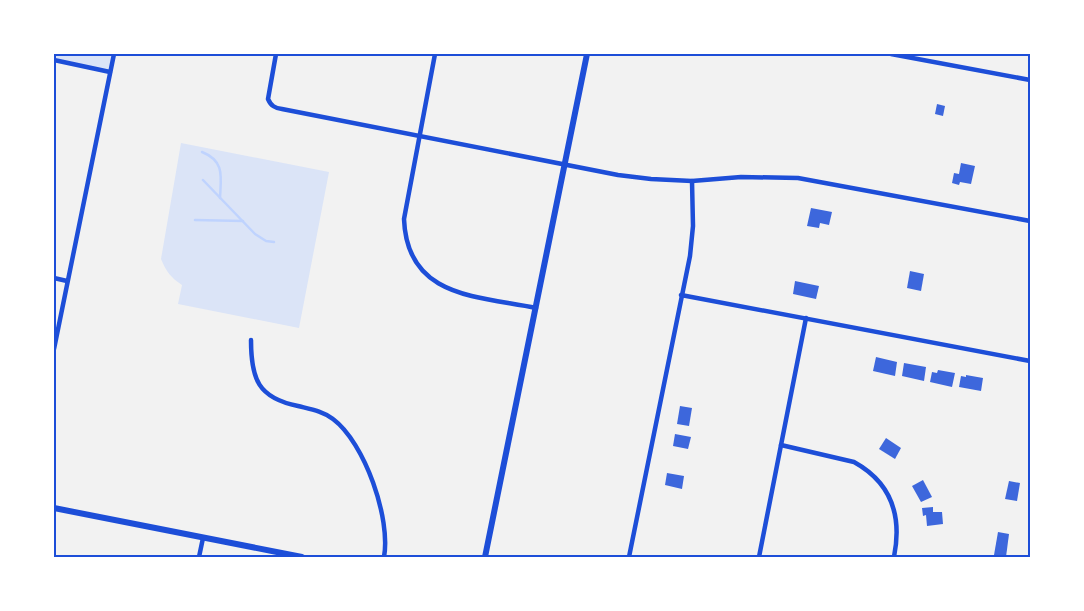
<svg xmlns="http://www.w3.org/2000/svg" width="1084" height="611" font-family="'Asap Condensed',sans-serif">
  <style>
    .green { fill: #dbe4f7 }
    .lines { fill: none; stroke-linecap: round; stroke-linejoin: round }
    .stream { stroke: #bfd3fe; stroke-width: 2.5 }
    .building { fill: #3d67dc }
    .minor { stroke: #1d4ed8; stroke-width: 4.5 }
    .secondary { stroke: #1d4ed8; stroke-width: 6 }
    .neatline { fill: none; stroke: #1d4ed8; stroke-width: 2 }
  </style>
  <rect width="100%" height="100%" fill="#f2f2f2"/>
  <!-- green -->
  <g class="green">
    <polygon points="54,54 114,54 110,72 54,60"/>
    <path d="M181,143L329,172L299,328L178,304L182,285C171,278 166,271 161,259Z"/>
  </g>
  <g class="lines">
    <!-- stream -->
    <g class="stream">
      <path d="M202,152C225,161 221,177 220,198"/>
      <polyline points="203,180 255,234 266,241 274,242"/>
      <polyline points="195,220 243,221"/>
    </g>
  </g>
  <!-- building -->
  <g class="building">
    <polygon points="937,104 945,106 943,116 935,114"/>
    <polygon points="961,163 975,166 971,184 960,182 959,185 952,183 954,173 959,174"/>
    <polygon points="811,208 832,212 829,225 820,223 819,228 807,226"/>
    <polygon points="910,271 924,274 921,291 907,288"/>
    <polygon points="795,281 819,286 816,299 793,294"/>
    <polygon points="876,357 897,362 895,376 873,371"/>
    <polygon points="904,363 926,367 924,381 902,376"/>
    <polygon points="938,370 955,373 952,387 930,382 932,372 937,373"/>
    <polygon points="966,375 983,378 981,391 959,387 961,376 966,377"/>
    <polygon points="680,406 692,408 689,426 677,424"/>
    <polygon points="675,434 691,437 688,449 673,446"/>
    <polygon points="886,438 901,448 895,459 879,449"/>
    <polygon points="667,473 684,476 682,489 665,485"/>
    <polygon points="923,480 932,497 921,502 912,486"/>
    <polygon points="1009,481 1020,483 1017,501 1005,499"/>
    <polygon points="933,507 933,512 942,512 943,524 927,526 926,515 923,516 922,508"/>
    <polygon points="998,532 1009,534 1006,557 994,555"/>
  </g>
  <g class="lines">
    <!-- minor -->
    <g class="minor">
      <path d="M276,54L268,99C271,106 275,108 282,109L618,175L651,179L692,181L741,177L798,178L1030,221"/>
      <path d="M435,54L404,219C407,298 477,296 536,308"/>
      <polyline points="891,54 1030,80"/>
      <polyline points="54,60 110,72"/>
      <polyline points="54,278 67,281"/>
      <polyline points="681,295 1030,361"/>
      <path d="M251,340C251,379 258,398 298,406C310,409 323,411 333,419C365,443 391,519 384,557"/>
      <polyline points="54,349 114,54"/>
      <path d="M781,445L854,462C892,483 902,517 894,557"/>
      <polyline points="199,557 203,538"/>
      <polyline points="629,557 690,256 693,226 692,181"/>
      <polyline points="759,557 806,318"/>
    </g>
    <!-- secondary -->
    <g class="secondary">
      <polyline points="54,508 302,557"/>
      <polyline points="485,557 587,54"/>
    </g>
  </g>
  <!-- border -->
  <rect width="1084" height="611" fill="none" stroke="#ffffff" stroke-width="110"/>
  <rect x="55" y="55" width="974" height="501" class="neatline"/>
</svg>
